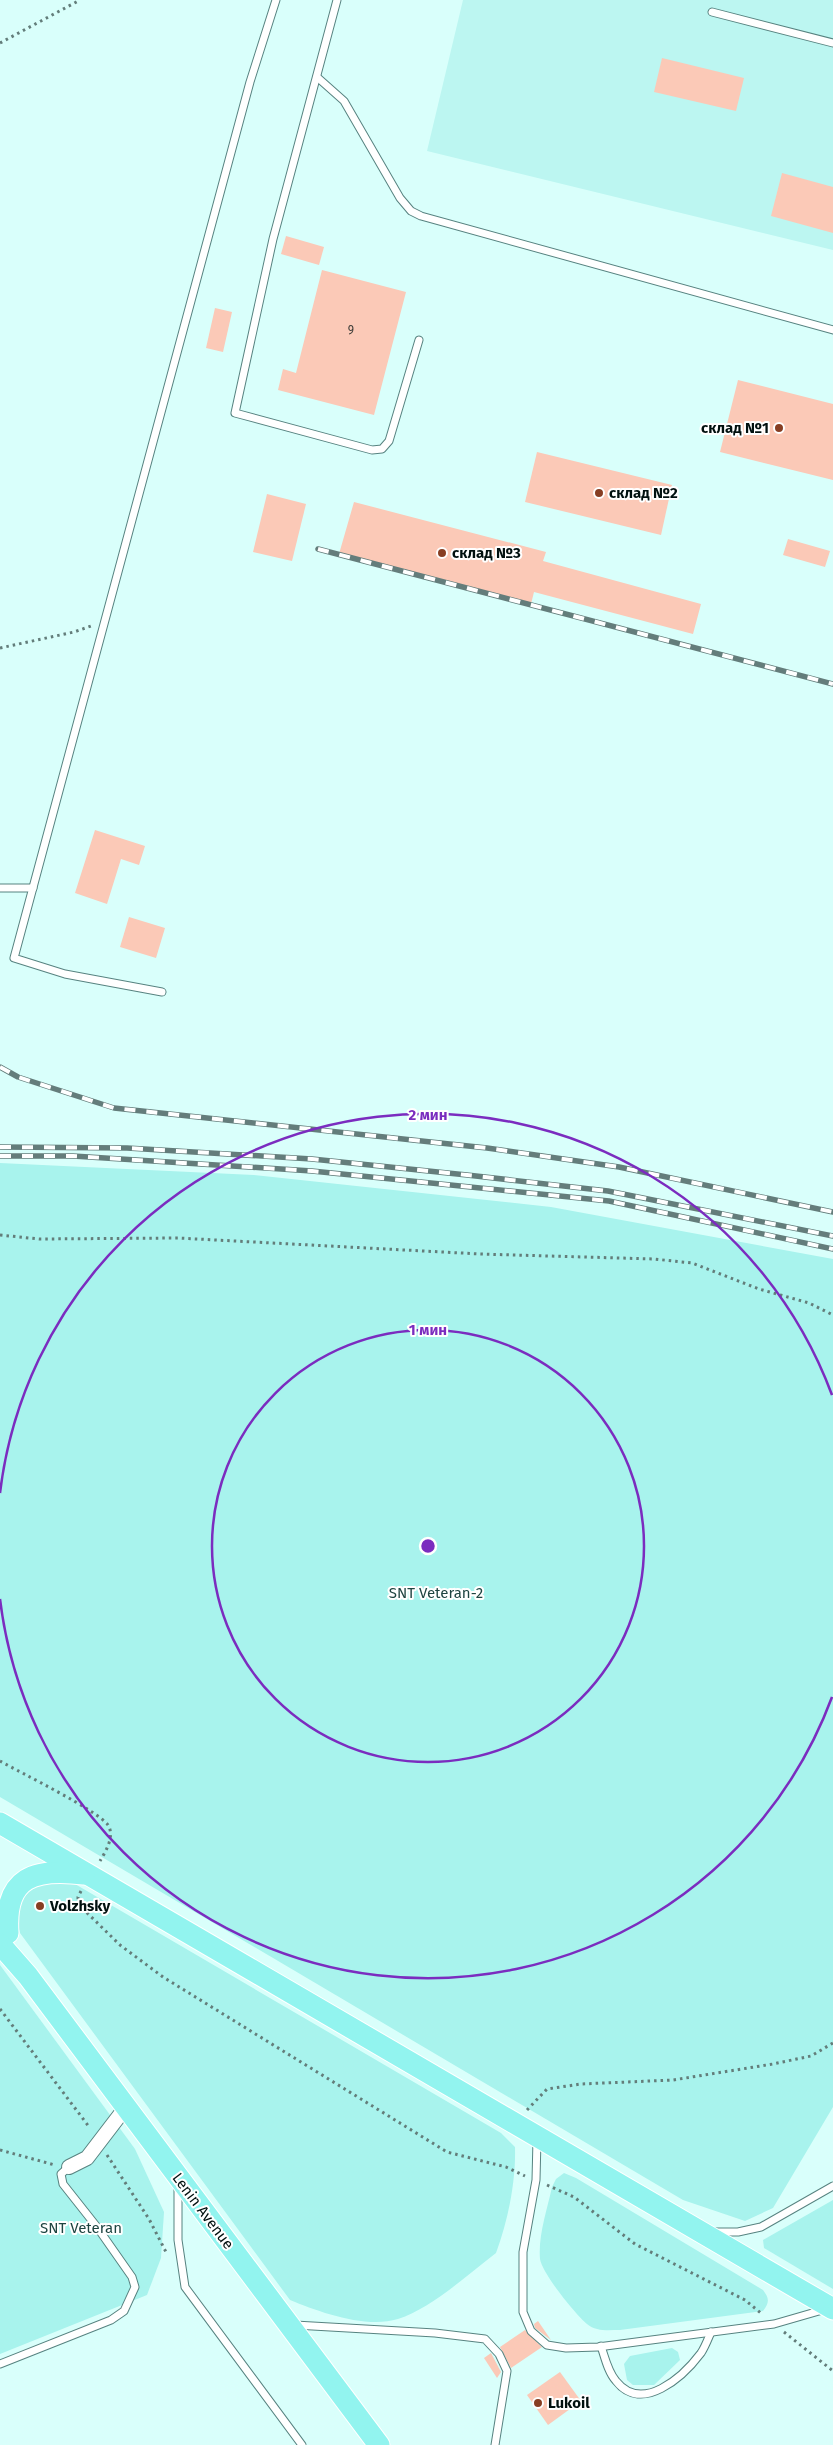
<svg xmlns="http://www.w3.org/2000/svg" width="833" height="2445" font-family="'Fira Sans',sans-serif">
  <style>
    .built { fill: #bcf6f1 }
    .green { fill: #a8f3ed }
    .building { fill: #fbc9b7 }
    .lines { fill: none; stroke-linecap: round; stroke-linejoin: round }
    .lane-casing { stroke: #578380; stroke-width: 9 }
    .street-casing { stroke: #578380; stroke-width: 16 }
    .primary-casing { stroke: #fff; stroke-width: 23 }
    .path { stroke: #637d7a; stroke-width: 3; stroke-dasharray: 2.5 4; stroke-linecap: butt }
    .lane { stroke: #fff; stroke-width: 7 }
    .street { stroke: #fff; stroke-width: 14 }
    .primary { stroke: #92f4ef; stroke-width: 21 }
    .rail-casing { stroke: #647d7b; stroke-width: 5.5 }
    .rail { stroke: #fff; stroke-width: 4; stroke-dasharray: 11; stroke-linecap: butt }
    .ring { fill: none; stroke: #7b2cbf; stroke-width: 2.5 }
    .poi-dot { fill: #873e23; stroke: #fff; stroke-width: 2 }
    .labels { text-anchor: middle; stroke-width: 4; stroke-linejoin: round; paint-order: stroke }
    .number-label { font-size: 12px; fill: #403e39 }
    .poi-label { font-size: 15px; font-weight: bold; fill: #01100f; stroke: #fff; text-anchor: start }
    .park-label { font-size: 15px; fill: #1e4441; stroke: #fff }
    .street-label { font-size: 15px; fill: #01100f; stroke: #fff }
    .centre { fill: #7b2cbf; stroke: #fff; stroke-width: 2.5 }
    .ring-label { font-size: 15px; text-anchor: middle; font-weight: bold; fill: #7b2cbf; stroke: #fff; stroke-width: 4; stroke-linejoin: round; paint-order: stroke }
  </style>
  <rect width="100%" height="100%" fill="#d9fffb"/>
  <!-- built -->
  <polygon class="built" points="463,0 833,0 833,250 427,151"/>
  <!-- green -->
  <g class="green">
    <polygon points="0,1163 254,1175 551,1207 833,1259 833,2107 773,2208 745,2221 683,2200 0,1797"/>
    <path d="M48,1882L75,1884L501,2133L515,2147C516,2182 508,2220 496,2253C467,2275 432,2308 398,2319C366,2329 319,2312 290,2300L20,1933C13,1907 22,1891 48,1882Z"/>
    <polygon points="0,1965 135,2149 164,2212 161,2258 147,2295 0,2354"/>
    <path d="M564,2173L576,2178L763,2290C769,2298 770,2302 763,2311L620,2330C609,2330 596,2332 587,2324C575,2314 542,2273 540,2259C538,2236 547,2210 552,2187L556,2179Z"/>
    <polygon points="833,2200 833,2289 764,2248 763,2240"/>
    <polygon points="672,2348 678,2352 680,2360 654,2385 633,2385 627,2380 624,2364 630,2356"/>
  </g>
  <!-- building -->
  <g class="building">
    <polygon points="662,58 744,78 736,111 654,92"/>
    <polygon points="782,173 833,187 833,233 771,216"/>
    <polygon points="286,236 324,247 319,265 281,254"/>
    <polygon points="322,270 406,292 374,415 278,390 283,369 296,373"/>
    <polygon points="215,308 232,312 223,352 206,348"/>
    <polygon points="738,380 833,404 833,480 720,452"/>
    <polygon points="537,452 672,485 661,535 525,502"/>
    <polygon points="267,494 306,504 292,561 253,552"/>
    <polygon points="354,502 546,552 543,561 701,604 693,634 534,592 531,604 449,581 339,554"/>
    <polygon points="788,539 830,551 825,567 783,555"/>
    <polygon points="95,830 145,846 139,865 121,859 107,904 75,893"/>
    <polygon points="129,917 165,928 156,958 120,947"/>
    <polygon points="538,2321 551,2340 535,2328 534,2324"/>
    <polygon points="525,2330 542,2347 511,2368 500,2347"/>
    <polygon points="491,2353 501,2372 497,2378 484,2358"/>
    <polygon points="560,2372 581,2401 548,2425 527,2395"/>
  </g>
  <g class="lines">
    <!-- lane casing -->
    <g class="lane-casing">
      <g id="lane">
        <polyline points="337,0 273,239 235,413 372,450 382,449 389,441 419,340"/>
        <polyline points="712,12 833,43"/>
        <polyline points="317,77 344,101 400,198 411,211 421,216 833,330"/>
        <polyline points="0,888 33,888"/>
        <polyline points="162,992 65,974 14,958 250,82 276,0"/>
        <polyline points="537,2139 536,2180 523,2252 523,2312 531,2331 547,2345 566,2348 598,2347 774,2324 826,2309"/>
        <polyline points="178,2186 178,2240 185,2287 302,2445"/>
        <polyline points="715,2232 738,2232 761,2227 833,2186"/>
        <polyline points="295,2325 435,2333 485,2339 499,2354 507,2371 495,2445"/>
        <path d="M601,2346C605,2358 608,2372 616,2381C642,2414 683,2377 701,2353C705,2347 708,2339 711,2332"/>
        <polyline points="0,2364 111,2320 124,2311 135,2287 132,2277 97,2227 63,2184 61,2174 69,2167"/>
      </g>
    </g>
    <!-- street casing -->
    <g class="street-casing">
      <polyline id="street" points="69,2167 87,2158 126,2107"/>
    </g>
    <!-- primary casing -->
    <g class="primary-casing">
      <g id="primary">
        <polyline points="0,1823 833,2309"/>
        <path d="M8,1933C4,1876 35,1868 84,1874"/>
        <polyline points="0,1944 28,1976 379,2445"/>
      </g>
    </g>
    <!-- path -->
    <g class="path">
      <polyline points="0,43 80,0"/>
      <polyline points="0,648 74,632 91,626"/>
      <polyline points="0,1235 39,1239 178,1238 480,1254 654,1259 692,1263 759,1289 809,1303 833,1315"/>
      <path d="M0,1761C21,1773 97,1810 108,1825C115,1836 106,1851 100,1861"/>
      <polyline points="81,1891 78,1897 78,1904 120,1945 163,1977 447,2152 506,2167 525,2176"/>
      <polyline points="0,2009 90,2128"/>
      <polyline points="527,2110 547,2089 581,2084 673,2080 773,2064 811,2056 833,2043"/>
      <polyline points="0,2150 55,2165"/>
      <polyline points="107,2155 149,2219 167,2254"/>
      <polyline points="547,2185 574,2197 635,2244 745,2300 762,2314"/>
      <polyline points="784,2332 833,2371"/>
    </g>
    <!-- lane -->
    <use href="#lane" class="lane"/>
    <!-- street -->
    <use href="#street" class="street"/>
    <!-- primary -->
    <use href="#primary" class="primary"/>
    <!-- rail casing -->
    <g class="rail-casing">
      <g id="rail">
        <polyline points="318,549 833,684"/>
        <polyline points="0,1067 18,1077 114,1108 487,1148 619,1167 833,1212"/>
        <polyline points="0,1147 127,1148 312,1159 467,1175 608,1191 833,1236"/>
        <polyline points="0,1156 73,1156 312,1171 609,1201 833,1249"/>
      </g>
    </g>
    <!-- rail -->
    <use href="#rail" class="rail"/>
  </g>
  <!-- distance rings -->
  <g class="ring">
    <circle cx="428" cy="1546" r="216"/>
    <path d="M832 1697A431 431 0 0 1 0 1599M0 1493A431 431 0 0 1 832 1395"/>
  </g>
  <!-- markers -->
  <g class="poi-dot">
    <circle cx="779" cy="428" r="5"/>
    <circle cx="599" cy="493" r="5"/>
    <circle cx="442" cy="553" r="5"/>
    <circle cx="40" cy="1906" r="5"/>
    <circle cx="538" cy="2403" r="5"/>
  </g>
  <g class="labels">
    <!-- number labels -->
    <g class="number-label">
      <text x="351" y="334">9</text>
    </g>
    <!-- poi labels -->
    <g class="poi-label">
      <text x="769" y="433" text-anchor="end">склад №1</text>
      <text x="609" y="498">склад №2</text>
      <text x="452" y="558">склад №3</text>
      <text x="50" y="1911">Volzhsky</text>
      <text x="548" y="2408">Lukoil</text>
    </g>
    <!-- park labels -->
    <g class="park-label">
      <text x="436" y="1598">SNT Veteran-2</text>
      <text x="81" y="2233">SNT Veteran</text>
    </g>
    <!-- street labels -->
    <g class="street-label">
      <text transform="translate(203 2211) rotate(53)" y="5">Lenin Avenue</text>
    </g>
  </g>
  <circle cx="428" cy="1546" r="8" class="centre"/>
  <g class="ring-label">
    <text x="428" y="1120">2 мин</text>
    <text x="428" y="1335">1 мин</text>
  </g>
</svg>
